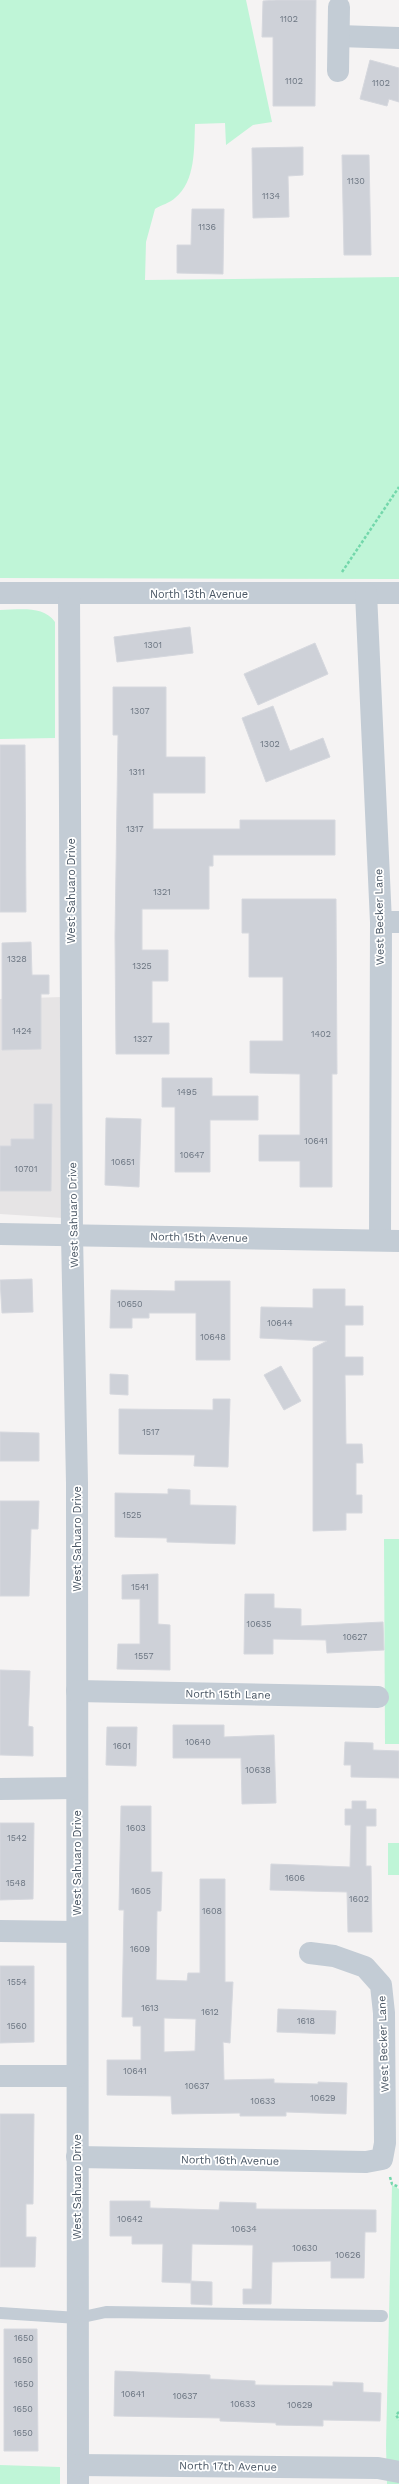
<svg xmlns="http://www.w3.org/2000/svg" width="399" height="2484" font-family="'Work Sans',sans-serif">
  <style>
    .education { fill: #e6e4e5 }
    .green { fill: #bff5d7 }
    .building { fill: #ced1d8; stroke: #d6d8de; fill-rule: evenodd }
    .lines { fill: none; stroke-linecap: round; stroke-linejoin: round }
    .path { stroke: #73d7ab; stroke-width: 2.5; stroke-dasharray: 3 2; stroke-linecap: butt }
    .service { stroke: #c3ccd5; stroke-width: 12 }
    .minor { stroke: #c3ccd5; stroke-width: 22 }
    .tertiary { stroke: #c3ccd5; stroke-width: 22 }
    .labels { text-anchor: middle; stroke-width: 3.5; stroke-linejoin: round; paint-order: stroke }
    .number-label { font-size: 9px; fill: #6a7480 }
    .street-label { font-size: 11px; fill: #485563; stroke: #fff }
  </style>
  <rect width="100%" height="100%" fill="#f5f3f3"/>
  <!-- education -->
  <polygon class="education" points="62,997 63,1218 0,1214 0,999"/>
  <!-- green -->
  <g class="green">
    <path d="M0,0H246L272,122L253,125L226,145L225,123L195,124C194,148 196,181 175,198C170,203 161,205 155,209L146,242L145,280L399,277V579L0,578Z"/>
    <path d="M0,610C19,610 43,605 55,622V738L0,739Z"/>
    <polygon points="384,1539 399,1539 399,1744 385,1744"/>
    <rect x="388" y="1843" width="11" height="32"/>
    <polygon points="392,2185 399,2189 399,2484 387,2484 386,2445"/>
    <polygon points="0,2465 60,2467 60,2484 0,2484"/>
  </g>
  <!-- building -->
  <g class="building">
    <polygon points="276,0 316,0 315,106 273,106 273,37 262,37 263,1"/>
    <polygon points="370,60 399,68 399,102 389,99 387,106 360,99"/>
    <polygon points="303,147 303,175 288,176 289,217 253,218 252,148"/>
    <polygon points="342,155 369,155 371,255 344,255"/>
    <polygon points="192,209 224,209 223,274 177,273 177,245 191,245"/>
    <polygon points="190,627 193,653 117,662 114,637"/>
    <polygon points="315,643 328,674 258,705 244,674"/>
    <polygon points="113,687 166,687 166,757 205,757 205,793 153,793 153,829 240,829 240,820 335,820 335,855 213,855 213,866 209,866 209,909 142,909 142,950 168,950 168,981 152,981 152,1023 169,1023 169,1054 116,1054 115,936 118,735 113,735"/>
    <polygon points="273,706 290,751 323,738 330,757 266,782 242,718"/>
    <polygon points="0,745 25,745 26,912 0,912"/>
    <polygon points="242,899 336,899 337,1074 332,1074 332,1187 300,1187 300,1161 259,1161 259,1135 300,1135 300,1074 250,1073 250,1041 283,1041 283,977 249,977 249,933 242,933"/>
    <polygon points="31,942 32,975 49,975 49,994 41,994 41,1049 2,1050 2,943"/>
    <polygon points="162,1078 212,1078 212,1096 258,1096 258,1120 210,1120 210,1172 175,1172 175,1107 162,1107"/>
    <polygon points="34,1104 52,1104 51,1191 0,1191 0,1146 11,1146 11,1139 34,1139"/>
    <polygon points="106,1118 141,1119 139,1187 105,1185"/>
    <polygon points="32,1279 33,1312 2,1313 0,1280"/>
    <polygon points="175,1281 230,1281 230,1360 196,1360 196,1313 149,1313 149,1318 132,1318 132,1328 110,1328 111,1290 175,1291"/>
    <polygon points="313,1289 345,1289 345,1306 363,1306 363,1325 345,1325 345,1357 363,1357 363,1375 345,1375 346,1444 362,1444 363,1463 356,1463 356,1495 362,1495 362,1513 346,1513 346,1530 313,1531 313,1348 327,1341 260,1338 261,1307 313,1308"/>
    <polygon points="281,1366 301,1401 284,1410 264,1375"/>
    <polygon points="110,1374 128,1375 128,1395 110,1394"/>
    <polygon points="213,1399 230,1399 228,1467 194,1466 195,1455 119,1454 119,1409 213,1410"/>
    <polygon points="0,1432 39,1433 39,1461 0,1461"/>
    <polygon points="168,1489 190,1490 190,1505 236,1506 235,1544 167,1542 167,1538 115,1537 115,1493 168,1494"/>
    <polygon points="0,1501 39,1501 38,1529 31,1529 29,1596 0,1596"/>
    <polygon points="158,1574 158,1624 170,1625 170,1670 117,1669 118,1644 140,1644 140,1599 122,1599 122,1575"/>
    <polygon points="245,1594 274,1594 274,1608 301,1609 301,1626 383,1622 384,1650 327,1653 326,1640 273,1639 273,1654 244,1654"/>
    <polygon points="0,1670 30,1671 28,1726 33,1727 33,1756 0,1755"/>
    <polygon points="173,1725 224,1725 224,1737 274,1735 276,1803 242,1804 241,1758 173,1758"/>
    <polygon points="107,1727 137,1727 136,1766 106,1765"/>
    <polygon points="345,1742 373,1743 373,1750 399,1751 399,1778 351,1777 351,1765 344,1765"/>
    <polygon points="352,1801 366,1801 366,1809 376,1809 376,1826 366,1826 366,1866 371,1866 372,1932 348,1932 347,1892 270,1890 271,1864 350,1867 351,1825 345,1825 345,1809 352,1809"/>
    <path d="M121,1806H151V1872H162L161,1911H157L156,1980L187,1981L188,1973H200V1879H225V1982H233L230,2043L223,2042L224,2080L274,2079V2083L318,2084V2082L347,2083L346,2114L286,2112V2116H240V2113L172,2114L171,2096L107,2095V2060H141V2026H133V2017H122L124,1910H119ZM164,2018L196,2019L195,2051L164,2052Z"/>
    <polygon points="0,1823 34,1823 33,1899 0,1900"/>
    <polygon points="0,1966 34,1966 34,2042 0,2043"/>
    <polygon points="278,2009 336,2011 335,2034 277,2032"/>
    <polygon points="0,2114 34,2114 33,2204 26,2204 26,2237 36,2237 35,2267 0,2267"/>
    <polygon points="110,2201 150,2201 150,2208 219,2210 220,2202 256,2203 256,2209 376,2210 376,2232 365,2232 364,2278 331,2278 331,2261 272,2262 271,2304 243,2304 243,2289 252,2289 253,2245 192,2244 191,2283 162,2282 163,2244 132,2244 132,2236 110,2236"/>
    <polygon points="191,2281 212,2282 212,2305 191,2304"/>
    <polygon points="4,2329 37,2329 38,2451 4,2451"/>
    <polygon points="115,2371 210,2375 210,2379 255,2381 255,2385 333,2386 333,2382 363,2383 363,2392 381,2393 380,2421 323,2420 323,2426 276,2425 276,2423 220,2421 220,2418 114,2416"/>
  </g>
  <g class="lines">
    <!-- path -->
    <g class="path">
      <polyline points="342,572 399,487"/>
      <polyline points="390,2177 392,2184 399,2187"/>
      <polyline points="399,2412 396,2415 399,2420"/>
    </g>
    <!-- service -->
    <polyline class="service" points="0,2313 78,2318 106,2312 382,2316"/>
    <!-- minor -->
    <g class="minor">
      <polyline points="339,36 399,38"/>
      <polyline points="338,71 339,7"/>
      <polyline points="0,593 399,593"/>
      <polyline points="366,593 381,922 380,1240"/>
      <polyline points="69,594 72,1235 77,1483 78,2484"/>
      <polyline points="381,922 399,922"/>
      <polyline points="77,1691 378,1697"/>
      <polyline points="0,1789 77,1788"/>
      <polyline points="0,1931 77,1932"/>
      <polyline points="0,2076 77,2076"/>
      <polyline points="77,2157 366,2162 382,2159 385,2143 384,2013 381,1985 365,1967 334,1956 310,1953"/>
      <polyline points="78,2465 378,2468 399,2472"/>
    </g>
    <!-- tertiary -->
    <polyline class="tertiary" points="0,1234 399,1241"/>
  </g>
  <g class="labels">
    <!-- number labels -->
    <g class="number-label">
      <text x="289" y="22">1102</text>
      <text x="294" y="84">1102</text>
      <text x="381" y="86">1102</text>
      <text x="356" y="184">1130</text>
      <text x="271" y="199">1134</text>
      <text x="207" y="230">1136</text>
      <text x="153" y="648">1301</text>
      <text x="140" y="714">1307</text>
      <text x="270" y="747">1302</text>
      <text x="137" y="775">1311</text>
      <text x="135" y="832">1317</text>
      <text x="162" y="895">1321</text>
      <text x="17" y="962">1328</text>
      <text x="142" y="969">1325</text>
      <text x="22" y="1034">1424</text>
      <text x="321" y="1037">1402</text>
      <text x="143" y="1042">1327</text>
      <text x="187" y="1095">1495</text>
      <text x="316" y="1144">10641</text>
      <text x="192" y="1158">10647</text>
      <text x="123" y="1165">10651</text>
      <text x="26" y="1172">10701</text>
      <text x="130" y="1307">10650</text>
      <text x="280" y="1326">10644</text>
      <text x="213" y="1340">10648</text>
      <text x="151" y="1435">1517</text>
      <text x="132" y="1518">1525</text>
      <text x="140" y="1590">1541</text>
      <text x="259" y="1627">10635</text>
      <text x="355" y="1640">10627</text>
      <text x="144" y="1659">1557</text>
      <text x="198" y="1745">10640</text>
      <text x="122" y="1749">1601</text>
      <text x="258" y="1773">10638</text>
      <text x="136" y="1831">1603</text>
      <text x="17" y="1841">1542</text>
      <text x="295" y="1881">1606</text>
      <text x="16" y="1886">1548</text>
      <text x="141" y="1894">1605</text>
      <text x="359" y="1902">1602</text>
      <text x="212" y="1914">1608</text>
      <text x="140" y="1952">1609</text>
      <text x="17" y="1985">1554</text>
      <text x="150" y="2011">1613</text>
      <text x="210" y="2015">1612</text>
      <text x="306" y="2024">1618</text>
      <text x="17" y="2029">1560</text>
      <text x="135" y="2074">10641</text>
      <text x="197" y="2089">10637</text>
      <text x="323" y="2101">10629</text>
      <text x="263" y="2104">10633</text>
      <text x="130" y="2222">10642</text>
      <text x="244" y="2232">10634</text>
      <text x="305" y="2251">10630</text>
      <text x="348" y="2258">10626</text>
      <text x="24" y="2341">1650</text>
      <text x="23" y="2363">1650</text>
      <text x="24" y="2387">1650</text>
      <text x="133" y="2397">10641</text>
      <text x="185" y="2399">10637</text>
      <text x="243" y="2407">10633</text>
      <text x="300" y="2408">10629</text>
      <text x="23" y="2412">1650</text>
      <text x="23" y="2436">1650</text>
    </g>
    <!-- street labels -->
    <g class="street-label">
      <text x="199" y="598">North 13th Avenue</text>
      <text transform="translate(71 891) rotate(-90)" y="4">West Sahuaro Drive</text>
      <text transform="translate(379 917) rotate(-91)" y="4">West Becker Lane</text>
      <text transform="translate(73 1215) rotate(-91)" y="4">West Sahuaro Drive</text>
      <text transform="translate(199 1237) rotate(1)" y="4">North 15th Avenue</text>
      <text transform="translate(77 1539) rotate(-90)" y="4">West Sahuaro Drive</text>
      <text transform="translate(228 1694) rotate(1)" y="4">North 15th Lane</text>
      <text transform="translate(77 1863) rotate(-90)" y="4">West Sahuaro Drive</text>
      <text transform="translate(383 2044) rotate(-92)" y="4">West Becker Lane</text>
      <text transform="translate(230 2160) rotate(1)" y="4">North 16th Avenue</text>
      <text transform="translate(77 2187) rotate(-90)" y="4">West Sahuaro Drive</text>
      <text transform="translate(228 2466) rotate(1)" y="4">North 17th Avenue</text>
    </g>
  </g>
</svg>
